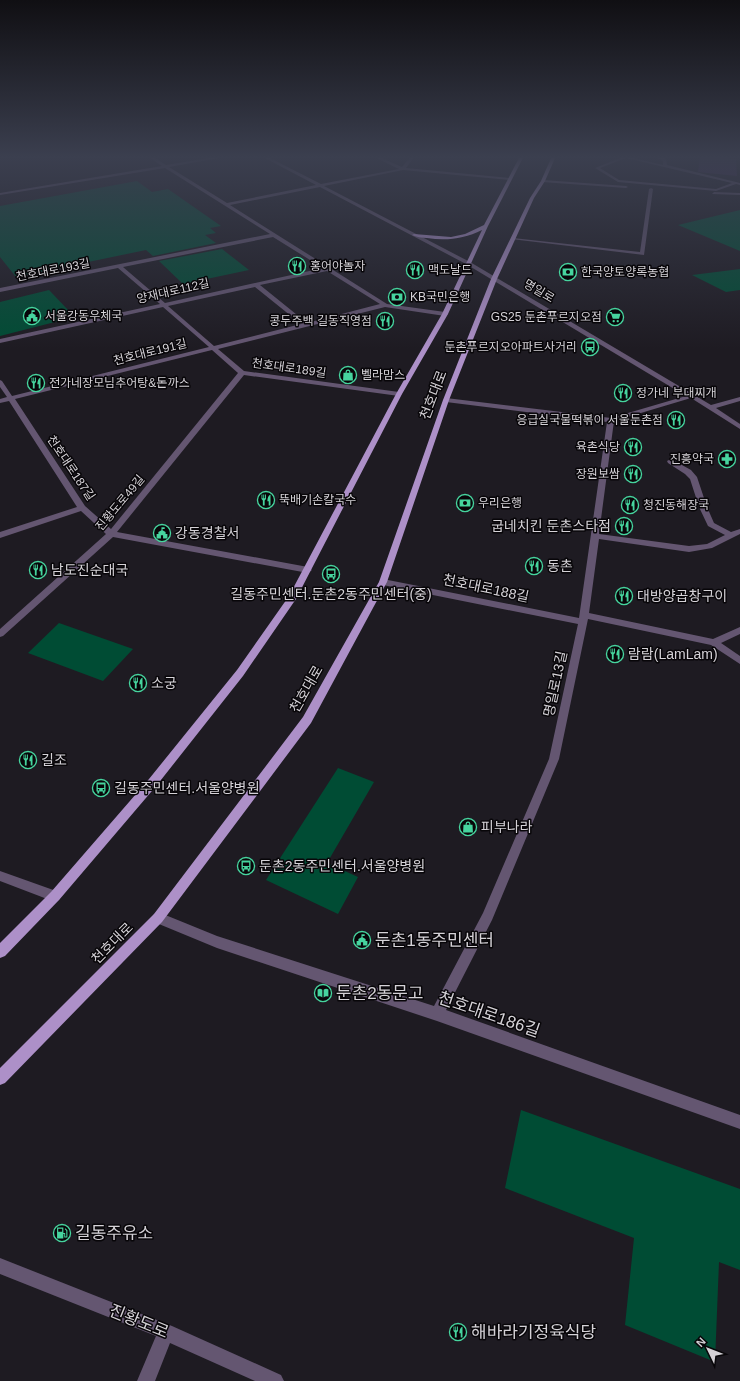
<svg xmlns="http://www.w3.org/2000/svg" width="740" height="1381" font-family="Arial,'Noto Sans KR',sans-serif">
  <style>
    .green { fill: #412657 }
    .building { fill: #004c34 }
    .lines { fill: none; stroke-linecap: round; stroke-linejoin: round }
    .minor { fill: #645671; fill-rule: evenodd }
    .major { fill: #ad90c8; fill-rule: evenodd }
    .labels { text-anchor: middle; stroke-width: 3; stroke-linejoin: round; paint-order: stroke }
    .far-poi-label { font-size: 12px; fill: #d5d2d7; stroke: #080609; text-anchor: start }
    .far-street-label { font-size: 12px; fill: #d5d2d7; stroke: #080609 }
    .street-label { font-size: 14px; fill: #d5d2d7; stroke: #080609 }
    .poi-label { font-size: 14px; fill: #d5d2d7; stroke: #080609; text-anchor: start }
    .near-poi-label { font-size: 17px; fill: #d5d2d7; stroke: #080609; text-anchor: start }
    .near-street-label { font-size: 17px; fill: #d5d2d7; stroke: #080609 }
  </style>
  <rect width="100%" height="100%" fill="#1e1b22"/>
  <!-- green -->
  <polygon class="green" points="700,156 736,159 737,176 698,172"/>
  <!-- building -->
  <g class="building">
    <polygon points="137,181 152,192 168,189 221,226 210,228 216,233 205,235 216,243 153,256 146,250 16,277 0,257 0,206"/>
    <polygon points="740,210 740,251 678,225"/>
    <polygon points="222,249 249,270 183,284 159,261"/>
    <polygon points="740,269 740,290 726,292 692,275"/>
    <polygon points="49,290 70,312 59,321 0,336 0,302"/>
    <polygon points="59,623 133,649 103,681 28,653"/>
    <polygon points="338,768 374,782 327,863 358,877 338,914 266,880"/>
    <polygon points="521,1110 740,1189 740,1270 719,1262 715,1362 625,1325 634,1238 505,1188"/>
  </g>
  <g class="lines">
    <!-- minor -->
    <g class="minor">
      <path d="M147,156H152L166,165L221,156H230L169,167L227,203L316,185L261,156H266L321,184L399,169L372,156H377L402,167L411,156H415L406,168L511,178L510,180L403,170L324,186L470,262L711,405L740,397V401L716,408L740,424V429L691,398L614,421L599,534L689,546L707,544L725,535L708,526L699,507L690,479L685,474L668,463L667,461L671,459L691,470L697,477L707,507L714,523L731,532L740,529V534L712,548L689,552L599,539L589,613L713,639L740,627V634L721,643L740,656V664L711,645L588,619L559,759L492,920L446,1010L740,1115V1129L437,1021L217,948L154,922L152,918L154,914L158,912L217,936L434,1006L483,913L549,759L578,624L383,585L379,582L383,579L579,618L607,422L446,402L443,400L446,398L611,418L686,396L466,264L320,187L230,205L387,304L445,312L448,314L445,316L385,307L218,349L244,371L399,392L402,394L399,396L244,375L117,532L308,567L312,570L308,573L113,537L3,636L0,637V629L106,534L81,511L0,538V532L77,507L9,401L0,403V399L7,397L0,387V380L2,381L12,396L209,347L163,307L0,343V339L160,304L118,268L0,292V288L270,234L165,168L0,195V193L162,166ZM273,237L323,268L165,303L123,267ZM327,271L380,304L307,323L260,285ZM255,287L301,324L214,346L168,306ZM212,350L238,373L111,529L85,506L15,399Z"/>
      <path d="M625,156L663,165V161L654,156H659L666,159L667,165L740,183V185L736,184L716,191L618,182L595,168ZM626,158L732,183L716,189L619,180L600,168Z"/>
      <polygon points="543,180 626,186 628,187 626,188 542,182"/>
      <polygon points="651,188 653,189 644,255 511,239 513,238 640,252 649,189"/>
      <polygon points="714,192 740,193 740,195 712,194"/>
      <polygon points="0,871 59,892 61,896 59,900 55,902 0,881"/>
      <polygon points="0,1258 172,1326 281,1375 284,1381 255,1381 170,1343 155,1381 137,1381 156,1336 0,1274"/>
    </g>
    <!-- major -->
    <g class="major">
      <path d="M520,156H524L488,226L448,314L402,394L296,599L243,676L157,785L59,900L5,956L0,958V943L51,892L149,779L237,670L289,596L396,394L442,314L482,230C464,239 446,241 427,238C422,238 416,237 412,235L414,234L451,237L465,234L484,225Z"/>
      <polygon points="552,156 556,156 545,181 534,198 497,279 449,400 387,582 311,723 162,922 5,1083 0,1085 0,1068 154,914 303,717 379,582 443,400 491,279 530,198 541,181"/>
    </g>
  </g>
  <!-- sky -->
  <linearGradient id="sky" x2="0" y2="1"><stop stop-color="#100f13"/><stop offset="0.45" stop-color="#3b3f4f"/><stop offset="1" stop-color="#3b3f4f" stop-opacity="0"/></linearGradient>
  <rect width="740" height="349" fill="url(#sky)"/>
  <!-- icons -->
  <defs>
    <g id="restaurant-ring" transform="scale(0.9)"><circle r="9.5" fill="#080609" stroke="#46d49e" stroke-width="1.5"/><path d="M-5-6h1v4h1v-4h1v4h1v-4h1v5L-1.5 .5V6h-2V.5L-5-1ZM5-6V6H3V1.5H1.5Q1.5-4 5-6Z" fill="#46d49e"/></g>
    <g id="bank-ring" transform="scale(0.9)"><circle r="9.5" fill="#080609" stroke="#46d49e" stroke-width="1.5"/><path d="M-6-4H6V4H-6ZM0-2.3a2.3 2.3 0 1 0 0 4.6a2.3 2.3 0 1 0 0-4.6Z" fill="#46d49e"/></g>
    <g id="civic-ring" transform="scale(0.9)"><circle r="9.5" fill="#080609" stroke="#46d49e" stroke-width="1.5"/><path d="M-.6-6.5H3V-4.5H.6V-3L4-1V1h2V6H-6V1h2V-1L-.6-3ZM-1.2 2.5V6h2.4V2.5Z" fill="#46d49e"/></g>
    <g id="supermarket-ring" transform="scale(0.9)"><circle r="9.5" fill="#080609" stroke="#46d49e" stroke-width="1.5"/><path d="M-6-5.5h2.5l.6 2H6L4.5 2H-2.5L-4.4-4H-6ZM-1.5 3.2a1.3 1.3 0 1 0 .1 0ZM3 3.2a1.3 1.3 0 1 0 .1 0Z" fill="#46d49e"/></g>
    <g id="bus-ring" transform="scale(0.9)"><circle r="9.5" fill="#080609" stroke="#46d49e" stroke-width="1.5"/><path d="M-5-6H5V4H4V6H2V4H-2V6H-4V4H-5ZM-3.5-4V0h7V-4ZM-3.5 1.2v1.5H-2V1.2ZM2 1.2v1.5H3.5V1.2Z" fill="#46d49e"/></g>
    <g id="shop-ring" transform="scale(0.9)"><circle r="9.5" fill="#080609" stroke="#46d49e" stroke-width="1.5"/><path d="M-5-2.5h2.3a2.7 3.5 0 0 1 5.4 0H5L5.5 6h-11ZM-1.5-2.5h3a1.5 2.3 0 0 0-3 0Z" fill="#46d49e"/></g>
    <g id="pharmacy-ring" transform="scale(0.9)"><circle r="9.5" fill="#080609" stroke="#46d49e" stroke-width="1.5"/><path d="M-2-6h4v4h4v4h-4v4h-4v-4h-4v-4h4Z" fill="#46d49e"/></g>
    <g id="library-ring" transform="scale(0.9)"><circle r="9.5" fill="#080609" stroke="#46d49e" stroke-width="1.5"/><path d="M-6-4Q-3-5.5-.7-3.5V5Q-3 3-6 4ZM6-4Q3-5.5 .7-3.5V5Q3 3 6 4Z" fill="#46d49e"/></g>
    <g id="fuel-ring" transform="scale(0.9)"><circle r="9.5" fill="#080609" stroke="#46d49e" stroke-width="1.5"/><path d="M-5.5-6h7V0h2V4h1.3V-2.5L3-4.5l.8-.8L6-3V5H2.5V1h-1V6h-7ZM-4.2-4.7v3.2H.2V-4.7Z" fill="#46d49e"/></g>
  </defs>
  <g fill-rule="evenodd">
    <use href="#restaurant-ring" x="297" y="266"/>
    <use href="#restaurant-ring" x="415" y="270"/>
    <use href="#bank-ring" x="568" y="272"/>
    <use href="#bank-ring" x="397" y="297"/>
    <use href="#civic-ring" x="32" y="316"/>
    <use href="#supermarket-ring" x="615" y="317"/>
    <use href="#restaurant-ring" x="385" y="321"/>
    <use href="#bus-ring" x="590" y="347"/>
    <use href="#shop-ring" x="348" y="375"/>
    <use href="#restaurant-ring" x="36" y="383"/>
    <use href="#restaurant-ring" x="623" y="393"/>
    <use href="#restaurant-ring" x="676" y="420"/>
    <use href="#restaurant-ring" x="633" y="447"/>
    <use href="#pharmacy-ring" x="727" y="459"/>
    <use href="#restaurant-ring" x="633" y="474"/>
    <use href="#restaurant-ring" x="266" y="500"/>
    <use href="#bank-ring" x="465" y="503"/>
    <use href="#restaurant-ring" x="630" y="505"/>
    <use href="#restaurant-ring" x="624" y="526"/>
    <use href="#civic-ring" x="162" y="533"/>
    <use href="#restaurant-ring" x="534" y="566"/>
    <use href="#restaurant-ring" x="38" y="570"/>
    <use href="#bus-ring" x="331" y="574"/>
    <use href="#restaurant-ring" x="624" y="596"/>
    <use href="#restaurant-ring" x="615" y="654"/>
    <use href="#restaurant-ring" x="138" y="683"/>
    <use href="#restaurant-ring" x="28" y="760"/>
    <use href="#bus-ring" x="101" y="788"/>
    <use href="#shop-ring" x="468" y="827"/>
    <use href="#bus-ring" x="246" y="866"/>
    <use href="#civic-ring" x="362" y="940"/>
    <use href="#library-ring" x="323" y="993"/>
    <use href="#fuel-ring" x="62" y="1233"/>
    <use href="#restaurant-ring" x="458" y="1332"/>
  </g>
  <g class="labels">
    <!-- far-poi labels -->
    <g class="far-poi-label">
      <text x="310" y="270">홍어야놀자</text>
      <text x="428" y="274">맥도날드</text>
      <text x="581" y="276">한국양토양록농협</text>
      <text x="410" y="301">KB국민은행</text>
      <text x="45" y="320">서울강동우체국</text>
      <text x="602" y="321" text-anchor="end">GS25 둔촌푸르지오점</text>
      <text x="372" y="325" text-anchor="end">콩두주백 길동직영점</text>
      <text x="577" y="351" text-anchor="end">둔촌푸르지오아파트사거리</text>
      <text x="361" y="379">벨라맘스</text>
      <text x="49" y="387">전가네장모님추어탕&amp;돈까스</text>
      <text x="636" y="397">정가네 부대찌개</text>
      <text x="663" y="424" text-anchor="end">응급실국물떡볶이 서울둔촌점</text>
      <text x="620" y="451" text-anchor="end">육촌식당</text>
      <text x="714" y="463" text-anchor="end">진흥약국</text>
      <text x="620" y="478" text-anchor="end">장원보쌈</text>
      <text x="279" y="504">뚝배기손칼국수</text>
      <text x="478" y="507">우리은행</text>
      <text x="643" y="509">청진동해장국</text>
    </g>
    <!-- far-street labels -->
    <g class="far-street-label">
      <text transform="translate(53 270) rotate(-11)" y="4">천호대로193길</text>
      <text transform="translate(173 291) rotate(-13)" y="4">양재대로112길</text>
      <text transform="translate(539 291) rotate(31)" y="4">명일로</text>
      <text transform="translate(150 352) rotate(-14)" y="4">천호대로191길</text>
      <text transform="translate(289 368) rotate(8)" y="4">천호대로189길</text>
      <text transform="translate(71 468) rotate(56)" y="4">천호대로187길</text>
      <text transform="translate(120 503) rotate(-50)" y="4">진황도로49길</text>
    </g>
    <!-- street labels -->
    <g class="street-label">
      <text transform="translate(433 395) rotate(-69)" y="5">천호대로</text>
      <text transform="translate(486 588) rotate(12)" y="5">천호대로188길</text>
      <text transform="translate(555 684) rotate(-78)" y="5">명일로13길</text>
      <text transform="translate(306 689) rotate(-60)" y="5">천호대로</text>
      <text transform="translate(112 943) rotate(-45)" y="5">천호대로</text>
    </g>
    <!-- poi labels -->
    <g class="poi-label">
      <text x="611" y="531" text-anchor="end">굽네치킨 둔촌스타점</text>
      <text x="175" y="538">강동경찰서</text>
      <text x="547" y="571">동촌</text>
      <text x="51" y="575">남도진순대국</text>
      <text x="331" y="599" text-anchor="middle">길동주민센터.둔촌2동주민센터(중)</text>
      <text x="637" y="601">대방양곱창구이</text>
      <text x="628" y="659">람람(LamLam)</text>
      <text x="151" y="688">소궁</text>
      <text x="41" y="765">길조</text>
      <text x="114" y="793">길동주민센터.서울양병원</text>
      <text x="481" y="832">피부나라</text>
      <text x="259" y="871">둔촌2동주민센터.서울양병원</text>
    </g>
    <!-- near-poi labels -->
    <g class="near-poi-label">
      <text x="375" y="946">둔촌1동주민센터</text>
      <text x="336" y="999">둔촌2동문고</text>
      <text x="75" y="1239">길동주유소</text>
      <text x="471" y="1338">해바라기정육식당</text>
    </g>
    <!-- near-street labels -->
    <g class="near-street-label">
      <text transform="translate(489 1014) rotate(19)" y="6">천호대로186길</text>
      <text transform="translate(139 1321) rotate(22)" y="6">진황도로</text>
    </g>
  </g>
  <!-- north arrow -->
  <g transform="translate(708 1349) rotate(313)" stroke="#080609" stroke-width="3" paint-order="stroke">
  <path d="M0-3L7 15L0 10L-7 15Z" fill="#d5d2d7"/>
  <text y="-6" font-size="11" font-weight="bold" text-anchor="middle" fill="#d5d2d7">N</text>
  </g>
</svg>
